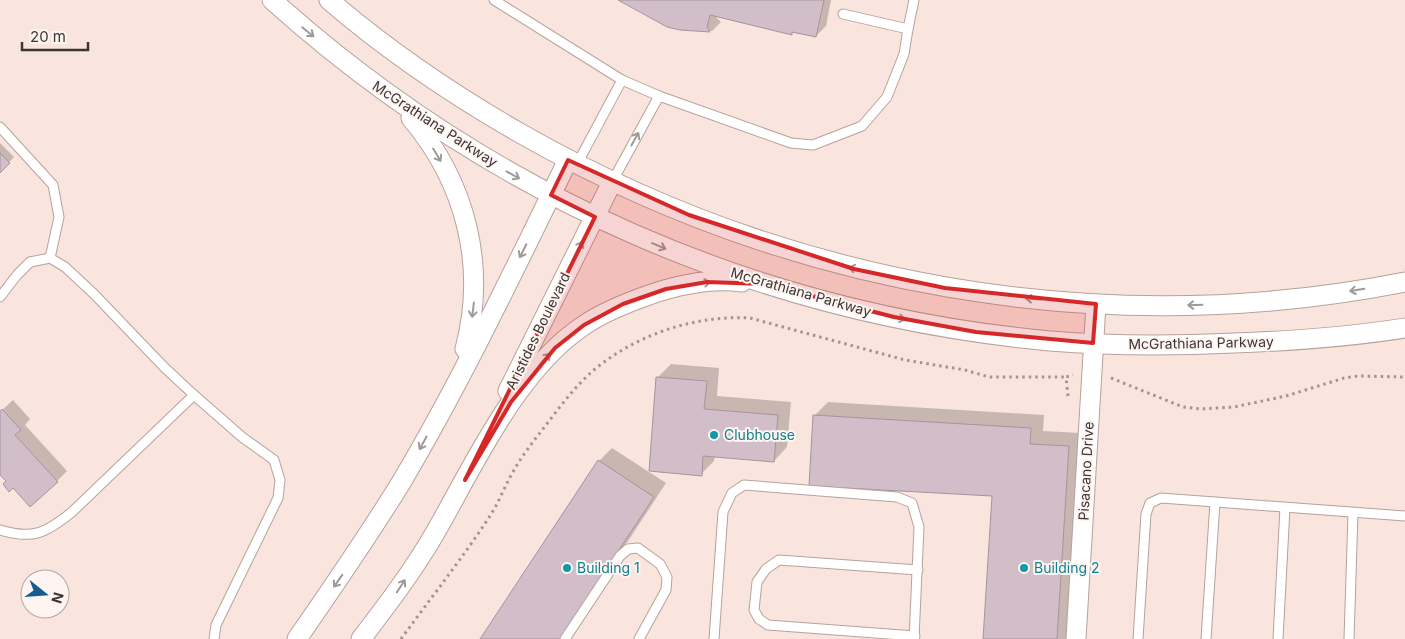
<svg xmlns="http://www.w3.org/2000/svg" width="1405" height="639" font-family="Inter,sans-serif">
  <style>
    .shadow { fill: #0003 }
    .building { fill: #d1bec8; stroke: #a6939d }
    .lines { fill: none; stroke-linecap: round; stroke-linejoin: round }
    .lane-casing { stroke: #b6a29b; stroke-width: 11 }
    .street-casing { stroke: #b6a29b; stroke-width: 21 }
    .path { stroke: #a3948e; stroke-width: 3; stroke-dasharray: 2.5 4; stroke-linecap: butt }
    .lane { stroke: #fff; stroke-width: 9 }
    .street { stroke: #fff; stroke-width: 19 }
    .oneway { stroke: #9e9a98 }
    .marked { fill: #d62828; fill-opacity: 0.2; stroke: #d62828; stroke-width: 4; stroke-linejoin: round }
    .culture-dot { fill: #0f9aa8; stroke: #fef5f2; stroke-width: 2 }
    .labels { text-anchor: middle; stroke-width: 4; stroke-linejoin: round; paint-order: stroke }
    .street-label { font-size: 14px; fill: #3d3532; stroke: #fef5f2 }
    .culture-label { font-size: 14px; fill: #0d838f; stroke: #fef5f2; text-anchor: start }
  </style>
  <rect width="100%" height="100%" fill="#fae5de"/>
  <!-- shadow -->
  <g class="shadow">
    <polygon points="621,0 831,0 826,26 816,36 794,31 792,33 717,15 716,17 721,22 712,31 680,29"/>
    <polygon points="0,143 14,157 0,172"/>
    <polygon points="671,364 719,368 717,396 791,402 787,447 774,461 715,456 714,461 701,474 658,377"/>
    <polygon points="13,400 30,419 25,425 67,471 57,481 8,481 0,473 0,412"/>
    <polygon points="828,402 1044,415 1043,431 1081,433 1069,639 984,639 993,495 815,415"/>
    <polygon points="612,448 666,483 564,639 482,639 599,461"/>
  </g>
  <!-- building -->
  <g class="building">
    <polygon points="618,0 824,0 816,37 792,32 792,35 710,15 707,27 710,32 680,30 667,27"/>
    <polygon points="0,153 10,163 0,173"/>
    <polygon points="656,377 707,381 704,409 778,415 774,462 703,456 702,476 649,471"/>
    <polygon points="2,409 21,430 15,435 58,482 30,507 13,488 9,492 3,484 6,481 0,475 0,411"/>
    <polygon points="813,415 1031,428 1030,444 1069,446 1057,639 983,639 992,496 809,486"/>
    <polygon points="598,460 654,497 560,639 480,639"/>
  </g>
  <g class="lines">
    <!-- lane casing -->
    <g class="lane-casing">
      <g id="lane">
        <polyline points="494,0 622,80 659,96 791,143 813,145 862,126 887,97 904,54 908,29 843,14"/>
        <polyline points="908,29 914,0"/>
        <polyline points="0,127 53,185 59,217 50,258"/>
        <polyline points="577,164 622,80"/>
        <polyline points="612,182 659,96"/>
        <polyline points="0,297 17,275 30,262 50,258 65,267 94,294 164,367 194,395 242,437 274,460 280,480 278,498 216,625 214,639"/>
        <path d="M0,530C33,540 46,533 72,512L194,395"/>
        <polyline points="915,636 768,625 759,619 754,610 757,582 766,569 779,560 918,570"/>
        <polyline points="565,639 620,556 628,549 638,548 660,564 667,577 666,590 639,639"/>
        <polyline points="714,639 723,512 732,493 744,485 897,497 912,503 919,527 914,639"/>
        <polyline points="1138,639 1146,514 1150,503 1161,498 1405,516"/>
        <polyline points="1206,639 1215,502"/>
        <polyline points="1278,639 1285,508"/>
        <polyline points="1349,639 1353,513"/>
      </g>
    </g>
    <!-- street casing -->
    <g class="street-casing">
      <g id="street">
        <path d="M272,0C490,196 758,314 1050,341C1111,346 1173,346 1234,343C1291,341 1348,337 1405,328"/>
        <path d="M329,0C387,50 452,94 518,132C787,286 1100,342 1405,282"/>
        <path d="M411,118C466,183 487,266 465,349"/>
        <polyline points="508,391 612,182"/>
        <path d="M297,639C333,587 369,535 402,481C463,378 515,268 568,160"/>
        <path d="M361,639C387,605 413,571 435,533C474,465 517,370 583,326C603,312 626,303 649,295C678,285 711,278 742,282"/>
        <polyline points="1076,639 1096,304"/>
      </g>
    </g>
    <!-- path -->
    <g class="path">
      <polyline points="1111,378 1183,407 1200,409 1234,407 1286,396 1344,378 1358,376 1405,377"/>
      <polyline points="1068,396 1066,377 1073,375"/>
      <path d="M401,639C430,599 461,560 488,519C498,505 504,487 513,472C521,457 532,443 543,429C559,408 575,386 595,369C638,334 695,315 750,318L905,360L965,370L989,377H1066"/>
    </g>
    <!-- lane -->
    <use href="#lane" class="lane"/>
    <!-- street -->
    <use href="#street" class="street"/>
  </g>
  <!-- one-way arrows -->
  <defs><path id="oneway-shaft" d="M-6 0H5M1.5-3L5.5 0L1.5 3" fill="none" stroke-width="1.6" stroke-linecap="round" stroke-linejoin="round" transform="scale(1.25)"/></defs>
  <g class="oneway">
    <use href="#oneway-shaft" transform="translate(308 32) rotate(39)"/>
    <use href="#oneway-shaft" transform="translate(635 139) rotate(-61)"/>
    <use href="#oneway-shaft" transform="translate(437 155) rotate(59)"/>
    <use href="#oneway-shaft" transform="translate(513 175) rotate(29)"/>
    <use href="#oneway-shaft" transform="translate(659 246) rotate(23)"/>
    <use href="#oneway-shaft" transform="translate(579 248) rotate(-64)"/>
    <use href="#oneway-shaft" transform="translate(523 251) rotate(117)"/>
    <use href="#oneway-shaft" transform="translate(856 269) rotate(-166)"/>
    <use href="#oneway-shaft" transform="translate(703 283) rotate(-8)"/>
    <use href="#oneway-shaft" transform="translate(1357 290) rotate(171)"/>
    <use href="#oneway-shaft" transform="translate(1033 299) rotate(-176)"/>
    <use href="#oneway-shaft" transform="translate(1195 305) rotate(178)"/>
    <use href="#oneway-shaft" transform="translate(473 310) rotate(97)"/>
    <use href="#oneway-shaft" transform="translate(898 318) rotate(11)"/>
    <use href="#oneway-shaft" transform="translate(545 359) rotate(-48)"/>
    <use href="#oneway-shaft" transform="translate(423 443) rotate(119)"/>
    <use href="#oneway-shaft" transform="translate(338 581) rotate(125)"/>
    <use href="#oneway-shaft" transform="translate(401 586) rotate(-57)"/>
  </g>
  <!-- marked area -->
  <path class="marked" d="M568,160L689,215L854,269L945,288L1096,304L1093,343L976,332L894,317L765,284L707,282L666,289L623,304L584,325L555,348L511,402L465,480L595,217L551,195Z"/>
  <!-- markers -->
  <g class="culture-dot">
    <circle cx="714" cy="435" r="5"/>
    <circle cx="567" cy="568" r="5"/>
    <circle cx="1024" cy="568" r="5"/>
  </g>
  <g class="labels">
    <!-- street labels -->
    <g class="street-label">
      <text transform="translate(435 124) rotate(33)" y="5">McGrathiana Parkway</text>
      <text transform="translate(801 292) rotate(16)" y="5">McGrathiana Parkway</text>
      <text transform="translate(538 331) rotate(-64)" y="5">Aristides Boulevard</text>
      <text transform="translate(1201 343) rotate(-1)" y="5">McGrathiana Parkway</text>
      <text transform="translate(1086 471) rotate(-87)" y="5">Pisacano Drive</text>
    </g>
    <!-- culture labels -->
    <g class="culture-label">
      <text x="724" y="440">Clubhouse</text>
      <text x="577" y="573">Building 1</text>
      <text x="1034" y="573">Building 2</text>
    </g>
  </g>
  <!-- north arrow -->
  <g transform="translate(45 594) rotate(107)"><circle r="24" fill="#fef5f2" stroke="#b1a8a5"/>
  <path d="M0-4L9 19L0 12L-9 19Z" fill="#145d91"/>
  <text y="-8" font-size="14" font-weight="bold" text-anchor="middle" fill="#3d3532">N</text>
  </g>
  <!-- scale -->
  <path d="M22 42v8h66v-8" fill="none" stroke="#3d3532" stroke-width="2.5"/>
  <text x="30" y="42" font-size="15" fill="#3d3532" stroke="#fef5f2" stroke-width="4" paint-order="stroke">20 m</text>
</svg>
